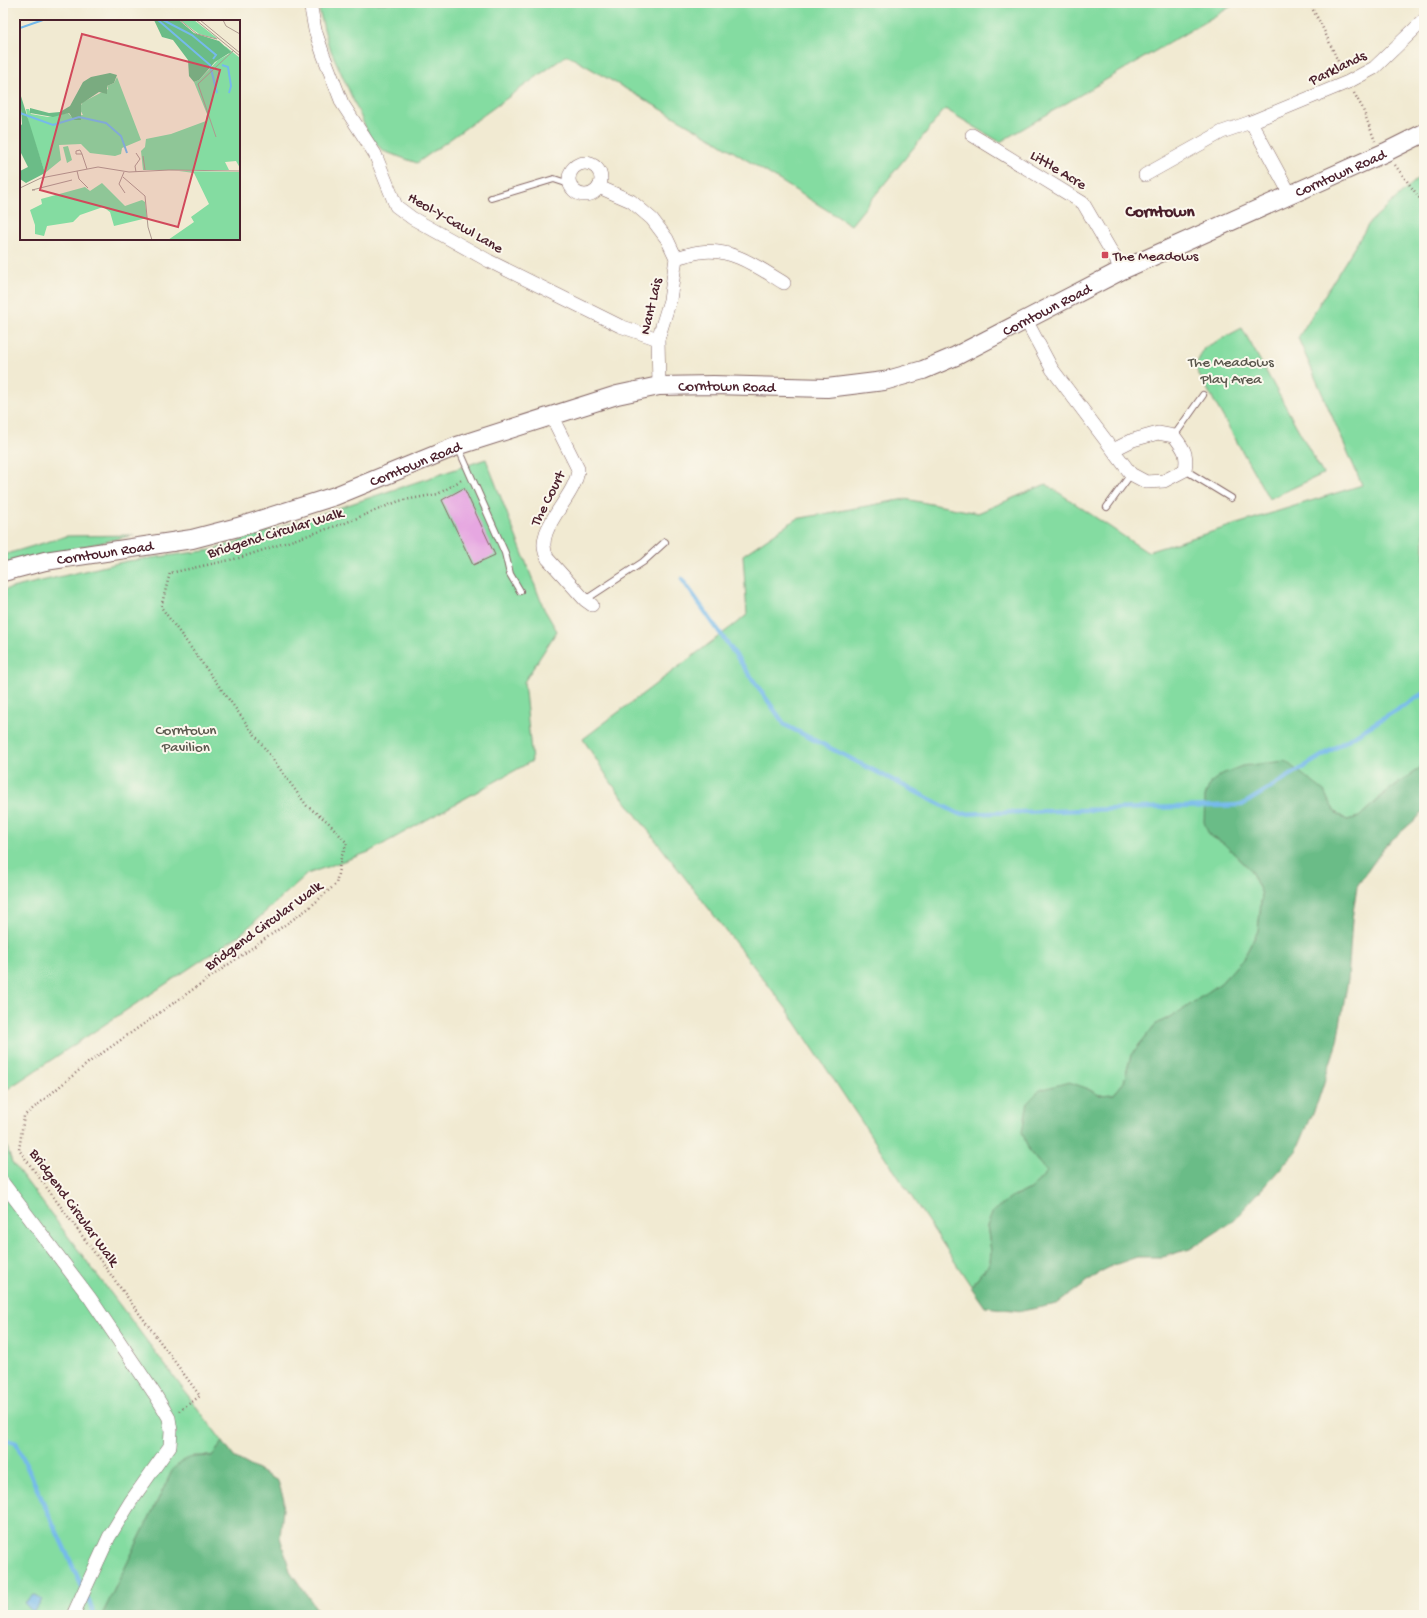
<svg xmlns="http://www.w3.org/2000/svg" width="1427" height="1618" font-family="'Gochi Hand',sans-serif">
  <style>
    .green { fill: #84dca1; stroke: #677e66 }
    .forest { fill: #6bbc87; stroke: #5a6e59 }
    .water { fill: #75baeb; stroke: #606c8b }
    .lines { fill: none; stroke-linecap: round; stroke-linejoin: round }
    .stream { stroke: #75baeb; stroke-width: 4.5 }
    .building { fill: #e6a7e1 }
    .service-casing { stroke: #846665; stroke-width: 8 }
    .minor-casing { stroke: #846665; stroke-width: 14 }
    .secondary-casing { stroke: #846665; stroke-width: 20 }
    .path { stroke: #846665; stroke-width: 2.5; stroke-dasharray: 1 3; stroke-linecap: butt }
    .service { stroke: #fff; stroke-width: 6 }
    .minor { stroke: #fff; stroke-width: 13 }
    .secondary { stroke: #fff; stroke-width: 18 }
    .poi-dot { fill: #d1495b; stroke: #fbf7ec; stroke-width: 1.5 }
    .labels { text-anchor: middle; stroke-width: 4; stroke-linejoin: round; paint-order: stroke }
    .street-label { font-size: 15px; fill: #4a1f2b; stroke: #fbf7ec }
    .poi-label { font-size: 15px; fill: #4a1f2b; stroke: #fbf7ec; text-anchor: start }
    .park-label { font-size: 15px; fill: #5b584e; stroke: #fbf7ec }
    .quarter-label { font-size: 17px; font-weight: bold; fill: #4a1f2b; stroke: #fbf7ec }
    .inset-river { fill: none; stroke: #75baeb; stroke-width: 2 }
    .inset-road { fill: none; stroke: #ae998f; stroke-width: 1 }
    .view { fill: #d1495b; fill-opacity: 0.15; stroke: #d1495b; stroke-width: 2 }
    .inset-edge { fill: none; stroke: #4a1f2b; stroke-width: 2 }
  </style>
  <rect width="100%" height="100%" fill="#fbf7ec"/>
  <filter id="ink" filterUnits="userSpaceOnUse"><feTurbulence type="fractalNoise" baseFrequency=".025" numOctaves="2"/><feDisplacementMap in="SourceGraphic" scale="8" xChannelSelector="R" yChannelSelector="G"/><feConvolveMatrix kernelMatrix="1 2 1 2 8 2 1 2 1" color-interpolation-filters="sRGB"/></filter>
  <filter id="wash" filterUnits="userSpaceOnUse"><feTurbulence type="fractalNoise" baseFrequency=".012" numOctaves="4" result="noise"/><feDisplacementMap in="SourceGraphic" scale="16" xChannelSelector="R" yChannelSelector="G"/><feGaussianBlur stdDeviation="0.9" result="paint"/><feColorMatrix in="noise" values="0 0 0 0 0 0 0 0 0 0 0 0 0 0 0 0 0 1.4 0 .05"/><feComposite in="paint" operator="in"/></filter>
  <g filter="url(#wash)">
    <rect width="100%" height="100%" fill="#f1ead2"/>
    <!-- green -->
    <g class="green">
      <polygon points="324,3 1237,3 1000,142 945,109 851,225 713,139 567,55 417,163 383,151 369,135 328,44 318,6"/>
      <path d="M1424,173V765L1386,792L1359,817L1347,820C1333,812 1330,806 1324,791L1209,835L1223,843L1250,869L1262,894L1258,931L1243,959L1221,983L1184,1009L1155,1025L1131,1055L1124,1082L1114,1094L1099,1095L1086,1088L1029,1151L1047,1172L1031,1189L1013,1196L987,1226L991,1251L990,1264L971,1286L786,1008L612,784L583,739L747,615L743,555L796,519L905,499L978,513L1046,484L1147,552L1362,485L1298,338L1370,222Z"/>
      <polygon points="1242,328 1323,474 1269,499 1195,367 1204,348"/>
      <polygon points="486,459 544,609 557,631 524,682 532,761 369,852 307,874 241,934 3,1092 3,590 127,561 212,550"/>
      <polygon points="134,535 3,565 3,555 67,536"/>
      <polygon points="3,1135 12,1162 223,1442 212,1456 194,1456 172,1471 102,1615 3,1615"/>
    </g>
    <!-- forest -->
    <g class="forest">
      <polygon points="1285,761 1324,791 1329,802 1336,813 1347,820 1359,817 1386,792 1424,765 1424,812 1386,845 1357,886 1352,919 1348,980 1337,1042 1318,1101 1297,1150 1232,1222 1190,1249 1163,1257 1137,1257 1114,1265 1100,1272 1057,1304 1022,1311 985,1307 971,1287 990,1263 991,1251 987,1226 993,1211 1014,1196 1031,1189 1047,1172 1029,1151 1022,1132 1028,1102 1040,1090 1069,1082 1086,1088 1099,1095 1114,1094 1124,1082 1131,1055 1155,1025 1184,1009 1221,983 1243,959 1258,931 1262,894 1250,869 1223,843 1209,835 1204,822 1205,797 1210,783 1222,774 1242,766"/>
      <path d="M223,1442L234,1457L278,1481L284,1500L280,1537L290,1571L321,1615H102L172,1471C186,1455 192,1457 212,1456Z"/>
    </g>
    <!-- water -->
    <polygon class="water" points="34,1595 42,1600 33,1612 24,1603"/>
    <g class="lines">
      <!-- stream -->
      <g class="stream">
        <polyline points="682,579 785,725 959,814 1242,805 1424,693"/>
        <polyline points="3,1439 16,1443 95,1615"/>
      </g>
    </g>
    <g id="blocks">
      <!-- building -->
      <polygon class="building" points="464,488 495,555 473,565 442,500"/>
    </g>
  </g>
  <g filter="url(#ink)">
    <use href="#blocks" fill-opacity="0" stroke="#846665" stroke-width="1"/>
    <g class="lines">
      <!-- service casing -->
      <g class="service-casing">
        <g id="service">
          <polyline points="491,198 554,179 569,184"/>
          <polyline points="1174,436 1203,395"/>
          <polyline points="458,447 505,553 510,574 520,591"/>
          <polyline points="1185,470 1231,498"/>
          <polyline points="1107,507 1131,474"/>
          <polyline points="585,600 643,562 665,542"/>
        </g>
      </g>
      <!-- minor casing -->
      <g class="minor-casing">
        <g id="minor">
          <polyline points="310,3 315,30 323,54 342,103 375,154 396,206 412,218 489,261 620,326 658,339"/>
          <polyline points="1251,122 1290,194"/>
          <polyline points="972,135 1083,203 1122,270"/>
          <circle cx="585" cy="179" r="16"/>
          <polyline points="1145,175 1222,132 1251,122 1348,82 1374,68 1424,20"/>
          <polyline points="599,187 631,201 652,219 667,239 676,258 670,300 658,339 659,386"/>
          <path d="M676,258C684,256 692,253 700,252C732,247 759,268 784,283"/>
          <path d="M1026,320L1052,369L1113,450L1133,440L1158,433L1174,436C1184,449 1188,454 1185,470L1164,481L1146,482L1131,474L1113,450"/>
          <path d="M552,417L578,469C577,498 530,530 548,559L585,600L592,605"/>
          <polyline points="3,1183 90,1298 156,1396 169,1418 171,1431 170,1446 131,1501 109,1537 73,1615"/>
        </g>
      </g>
      <!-- secondary casing -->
      <g class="secondary-casing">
        <g id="secondary">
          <path id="s1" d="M3,572L45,561L192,539L238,527L335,496L457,446L617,395L659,386L713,385L827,388L884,381L923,370L956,356L1122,270L1386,152L1424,133"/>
        </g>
      </g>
      <!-- path -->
      <g class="path">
        <polyline points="1309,3 1321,24 1342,70"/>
        <polyline points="1354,93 1362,107 1375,141"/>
        <polyline points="1395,165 1424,204"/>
        <polyline points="179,1411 200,1396 19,1150 24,1116 88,1063 309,908 336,884 341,858 347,843 328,822 307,806 161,607 170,573 239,558 345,523 399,501 438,494 463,479"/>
      </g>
      <!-- service -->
      <use href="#service" class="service"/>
      <!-- minor -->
      <use href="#minor" class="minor"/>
      <!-- secondary -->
      <use href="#secondary" class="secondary"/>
    </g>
  </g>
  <!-- markers -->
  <rect class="poi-dot" x="1101" y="251" width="8" height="8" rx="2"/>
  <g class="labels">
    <!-- street labels -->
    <g class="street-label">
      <text transform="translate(1337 67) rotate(-26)" y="5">Parklands</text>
      <text transform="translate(1059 169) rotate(31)" y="5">Little Acre</text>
      <text dy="5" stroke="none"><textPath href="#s1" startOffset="1412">Corntown Road</textPath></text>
      <text transform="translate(456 222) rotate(30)" y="5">Heol-Y-Cawl Lane</text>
      <text transform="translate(650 306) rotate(-77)" y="5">Nant Lais</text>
      <text dy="5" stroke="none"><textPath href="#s1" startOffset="1088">Corntown Road</textPath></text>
      <text dy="5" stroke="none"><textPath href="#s1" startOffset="752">Corntown Road</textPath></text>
      <text dy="5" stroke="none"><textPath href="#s1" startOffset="428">Corntown Road</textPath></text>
      <text transform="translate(547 498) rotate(-63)" y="5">The Court</text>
      <text transform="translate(275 532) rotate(-17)" y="5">Bridgend Circular Walk</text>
      <text dy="5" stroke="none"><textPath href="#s1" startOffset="104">Corntown Road</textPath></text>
      <text transform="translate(263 925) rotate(-36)" y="5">Bridgend Circular Walk</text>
      <text transform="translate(75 1207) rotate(54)" y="5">Bridgend Circular Walk</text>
    </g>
    <!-- poi labels -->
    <g class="poi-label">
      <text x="1113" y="260">The Meadows</text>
    </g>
    <!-- park labels -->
    <g class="park-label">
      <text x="1231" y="366">The Meadows<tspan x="1231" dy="17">Play Area</tspan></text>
      <text x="186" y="734">Corntown<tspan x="186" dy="17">Pavilion</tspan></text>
    </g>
    <!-- quarter labels -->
    <g class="quarter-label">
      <text x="1160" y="216">Corntown</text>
    </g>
  </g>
  <!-- overview -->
  <g transform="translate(20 20)">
    <rect width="220" height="220" fill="#f1ead2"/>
    <path d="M160,0H174L198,19L179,14ZM205,26L220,38V148L216,141L205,142L209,150H123L121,131L125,127L126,119L151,114L186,101L187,94L174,62L179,60L198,40L209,34ZM97,57L121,120L102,128L101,134L95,136L70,133L61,124L39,125L41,140L25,153L9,105L6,89H9L11,94L28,97L48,93L51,96L63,95L59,88L63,82L88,69L87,66L94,63ZM48,126L52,140L47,143L43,127ZM159,151L220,152V220H148L174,202L171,197L189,184L174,153ZM82,163L105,186L122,180L125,182L127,198L94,206L90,192L83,187L60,195L53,202L27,206L24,216L15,214V205L10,190L22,184L21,179L65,167L70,171Z" fill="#84dca1"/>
    <path d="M134,0H159L174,13L199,21L211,32L195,42L179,60L174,62L169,56L168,40L153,20L142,17ZM90,53L97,55L94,63L87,66V74L79,72L61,84V100H54L49,93L33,97L10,93V88L29,93L40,92L50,86L63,62L71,57ZM0,73L25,153L6,163L0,159V151L8,147L0,131V107L2,104Z" fill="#6bbc87"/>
    <path class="inset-river" d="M138,0L190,45L197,73M143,0L172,15L196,35L193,39M0,8L23,0M202,45L208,47L211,66L209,73M0,93L33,105L59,97L86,103L101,116L107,133"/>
    <path class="inset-road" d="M160,0L177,14L197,19M176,0L220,36M180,0L220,33M203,0L206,6L220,14M196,117L178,64L214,30M62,134L60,130L56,131V134H62L67,149M123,136L125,150M57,151L59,159L68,168M104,152L99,164L105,173M116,152L115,146L120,139L116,133M103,157L125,176L128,207L132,220M0,168L21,158L78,147L109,152L149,150L220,151M15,170H12L52,160"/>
    <path class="view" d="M62,14L200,50L158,207L20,170Z"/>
    <rect width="220" height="220" class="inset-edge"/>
  </g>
  <!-- margin -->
  <rect width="1427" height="1618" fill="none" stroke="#fbf7ec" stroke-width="16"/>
</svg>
